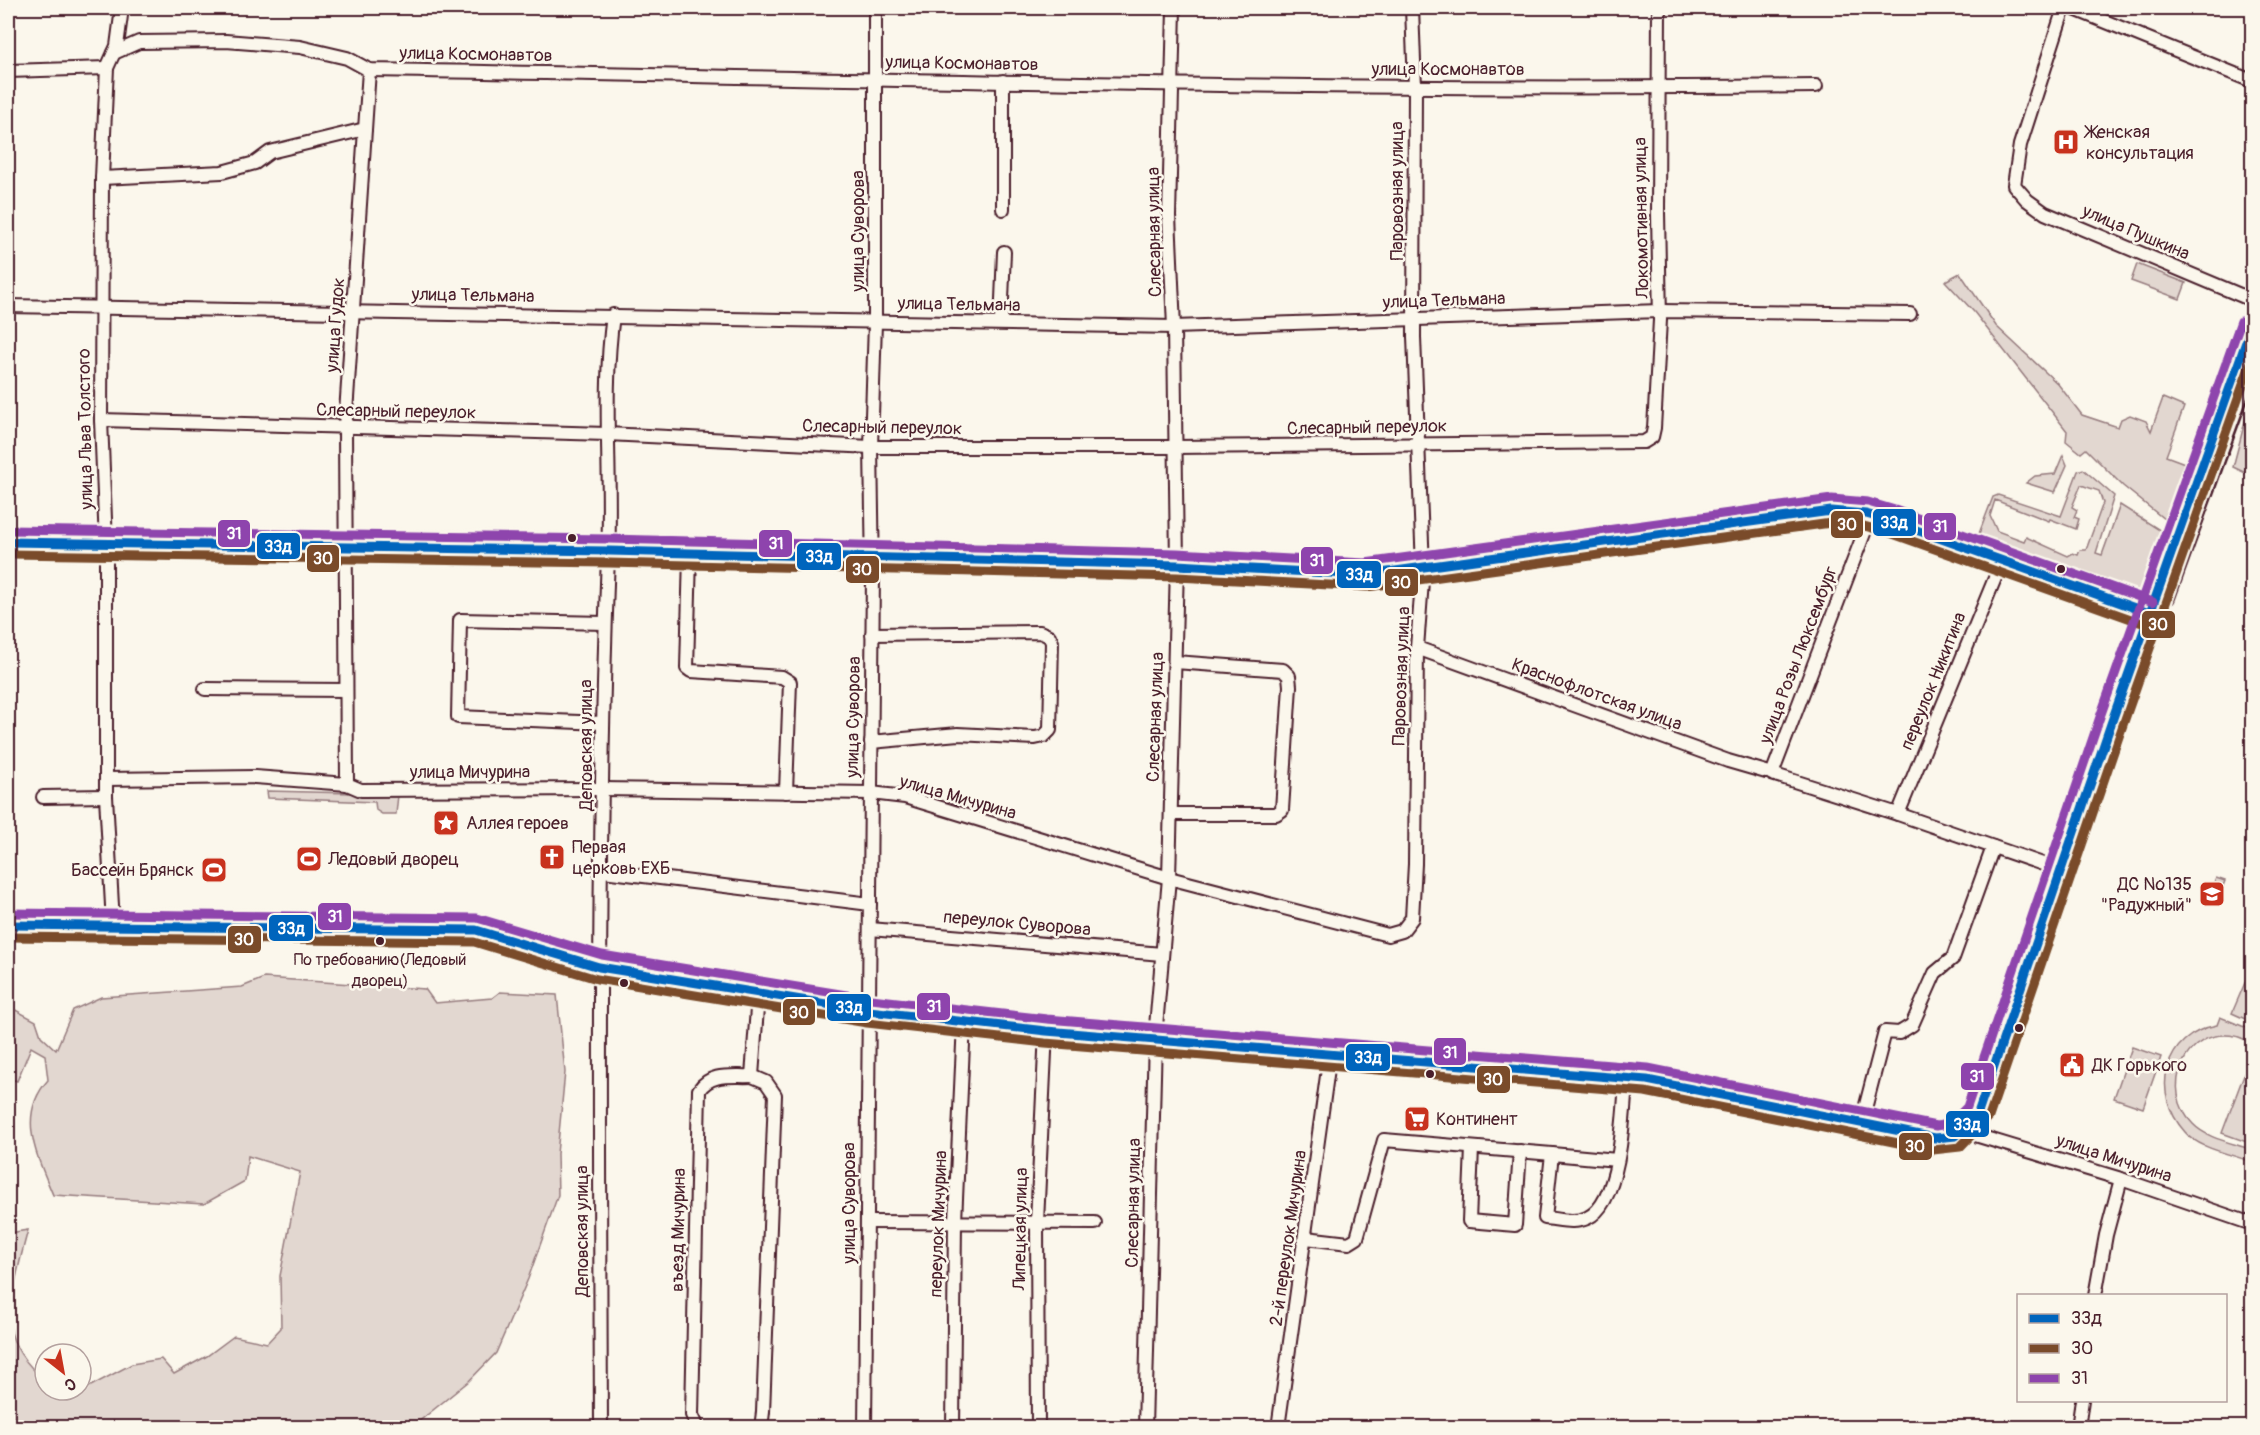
<svg xmlns="http://www.w3.org/2000/svg" width="2260" height="1435" font-family="Pangolin,sans-serif">
  <style>
    .green { fill: #e2d7d0; stroke: #967b7e; stroke-width: 1.5; fill-rule: evenodd }
    .lines { fill: none; stroke-linecap: round; stroke-linejoin: round }
    .minor-casing { stroke: #4a1f2b; stroke-width: 16 }
    .major-casing { stroke: #4a1f2b; stroke-width: 20 }
    .minor { stroke: #fbf7ec; stroke-width: 12 }
    .major { stroke: #fbf7ec; stroke-width: 15 }
    .bus-1-casing { stroke: #fbf7ec; stroke-width: 14 }
    .bus-2-casing { stroke: #fbf7ec; stroke-width: 14 }
    .bus-3-casing { stroke: #fbf7ec; stroke-width: 14 }
    .bus-1 { stroke: #0065bd; stroke-width: 9 }
    .bus-2 { stroke: #7a4b2a; stroke-width: 9 }
    .bus-3 { stroke: #8e44ad; stroke-width: 9 }
    .bus-dot { fill: #4a1f2b; stroke: #fbf7ec; stroke-width: 2 }
    .labels { text-anchor: middle; stroke-width: 5; stroke-linejoin: round; paint-order: stroke }
    .bus-label { font-size: 16px; fill: #4a1f2b; stroke: #fbf7ec }
    .street-label { font-size: 18px; fill: #4a1f2b; stroke: #fbf7ec }
    .poi-label { font-size: 18px; fill: #4a1f2b; stroke: #fbf7ec; text-anchor: start }
    .line-badge { stroke: #fbf7ec; stroke-width: 2 }
    .badge-label { font-size: 16px; text-anchor: middle; font-weight: bold; fill: #fff }
  </style>
  <rect width="100%" height="100%" fill="#fbf7ec"/>
  <filter id="ink" filterUnits="userSpaceOnUse"><feTurbulence type="fractalNoise" baseFrequency=".0167" numOctaves="2"/><feDisplacementMap in="SourceGraphic" scale="12" xChannelSelector="R" yChannelSelector="G"/><feConvolveMatrix kernelMatrix="1 2 1 2 8 2 1 2 1" color-interpolation-filters="sRGB"/></filter>
  <g filter="url(#ink)">
    <!-- green -->
    <g class="green">
      <polygon points="2137,264 2186,283 2180,299 2131,281"/>
      <polygon points="1960,273 1996,326 2058,384 2082,415 2118,427 2121,419 2130,415 2146,421 2151,431 2163,398 2184,407 2166,456 2190,465 2169,523 2123,486 2086,449 2081,453 2066,441 2067,431 1974,312 1945,281"/>
      <polygon points="2252,395 2252,476 2233,467"/>
      <polygon points="2063,455 2067,465 2055,492 2026,483 2035,476 2055,474"/>
      <path d="M2083,469L2114,496L2096,553L2102,555L2120,505L2166,534L2141,598L2135,601L2075,580C2066,566 2055,569 2041,567C2035,566 2028,563 2022,561L2023,555L2015,552L2013,557L1975,544L1993,497L1998,495L2061,516L2078,471ZM2081,485L2099,491L2103,503L2086,550H2080L2078,555L2073,553L2068,556L2026,537L2024,541L1997,531L1990,516L1995,500L2049,521L2050,519L2076,529L2079,519L2074,517L2077,510L2072,507Z"/>
      <polygon points="267,791 396,794 398,795 396,814 382,814 376,810 375,802 268,798"/>
      <polygon points="2216,878 2225,881 2218,898 2210,894"/>
      <polygon points="2250,971 2252,972 2252,1022 2232,1013"/>
      <path d="M264,978L425,989L435,1003L492,998L500,992L557,995L565,1072L557,1154L558,1195L528,1279L496,1353L469,1381L412,1427H8L10,1233L28,1230C22,1252 8,1305 10,1326C13,1348 29,1367 45,1380V1390H81V1385L89,1387L132,1364L161,1359L174,1374L207,1356L234,1336L267,1343L281,1328L280,1276L300,1172L248,1156L245,1181L204,1204L53,1195C37,1156 16,1116 48,1080L45,1055L31,1047L17,1081L8,1078V1006L36,1021L41,1036L56,1050L73,1010L101,997L242,987Z"/>
      <path d="M2220,1017L2252,1030V1043C2247,1041 2241,1037 2235,1036C2184,1027 2159,1090 2193,1124C2207,1139 2234,1143 2252,1150V1162C2232,1154 2199,1149 2185,1132C2150,1093 2163,1035 2217,1025Z"/>
      <polygon points="2132,1047 2161,1057 2143,1108 2114,1098"/>
      <polygon points="2252,1053 2252,1144 2222,1133"/>
    </g>
    <g class="lines">
      <!-- minor casing -->
      <g class="minor-casing">
        <g id="minor">
          <polyline points="2064,8 2020,145 2014,185 2027,200 2045,213 2252,300"/>
          <polyline points="2072,8 2252,81"/>
          <path d="M114,53L139,42L226,41L300,47L347,58L369,70C851,78 1334,92 1816,86"/>
          <polyline points="369,70 345,428 347,784 361,790 603,789 871,793 905,797 1169,878 1388,935 1402,931 1412,918 1415,864 1417,648 1423,568 1414,337 1415,87 1412,8"/>
          <polyline points="8,71 107,68"/>
          <polyline points="1003,81 1003,209"/>
          <polyline points="102,178 222,172 255,163 270,152 365,129"/>
          <polyline points="8,306 1174,327 1660,311 1910,314"/>
          <polyline points="1001,323 1004,252"/>
          <polyline points="101,420 607,434 871,447 1174,447 1644,442 1652,437 1654,428 1660,320 1658,213 1659,8"/>
          <polyline points="1871,515 1772,774 1898,814 2060,870"/>
          <polyline points="690,555 687,668 691,671 782,677 790,682 786,792"/>
          <polyline points="1417,648 1728,761 1766,772"/>
          <polyline points="205,689 346,690"/>
          <polyline points="603,723 458,717 460,620 605,623"/>
          <polyline points="871,742 958,734 1035,738 1044,736 1050,730 1052,642 1049,636 1040,632 872,634"/>
          <polyline points="106,779 255,777 347,784"/>
          <polyline points="43,797 106,796"/>
          <polyline points="1171,814 1276,814 1282,810 1290,686 1289,676 1283,670 1175,662"/>
          <polyline points="1898,814 2002,561"/>
          <polyline points="603,871 870,904"/>
          <polyline points="113,924 106,796 106,544 101,420 102,178 107,68 117,46 122,8"/>
          <polyline points="870,929 1162,954"/>
          <polyline points="758,995 752,1076 766,1082 775,1095 763,1412 761,1428"/>
          <polyline points="1861,1124 1885,1032 1899,1033 1912,1025 1935,973 1953,958 1993,847"/>
          <polyline points="1962,1131 2121,1179 2252,1224"/>
          <polyline points="1472,1148 1469,1221 1515,1225 1520,1151"/>
          <polyline points="1552,1154 1617,1160"/>
          <polyline points="867,1222 1095,1223"/>
          <path d="M1306,1238L1349,1243L1357,1238L1384,1140L1552,1154L1545,1218C1558,1219 1574,1224 1587,1218C1621,1203 1624,1112 1626,1079"/>
          <polyline points="2095,1296 2106,1235 2121,1179"/>
          <path d="M601,1428C600,1137 597,846 608,556C612,476 602,395 613,315"/>
          <path d="M698,1428L692,1415L699,1090C711,1072 732,1077 752,1076"/>
          <polyline points="865,1428 873,575 871,447 875,323 875,8"/>
          <polyline points="953,1428 955,1221 964,1022"/>
          <polyline points="1038,1428 1037,1222 1046,1031"/>
          <polyline points="1145,1428 1155,1038 1169,878 1177,565 1174,327 1169,216 1174,8"/>
          <polyline points="1278,1428 1330,1054"/>
          <polyline points="2078,1428 2082,1400"/>
        </g>
      </g>
      <!-- major casing -->
      <g class="major-casing">
        <g id="major">
          <polyline points="8,542 409,550 609,551 1177,565 1366,575 1831,511 1866,514 1891,521 2149,613"/>
          <polyline points="2151,611 2166,597 2252,362"/>
          <path d="M8,925L476,930L599,967L869,1011L1046,1031L1647,1080L1935,1138L1956,1136L1978,1113C2066,849 2158,587 2252,325"/>
        </g>
      </g>
      <!-- minor -->
      <use href="#minor" class="minor"/>
      <!-- major -->
      <use href="#major" class="major"/>
      <!-- bus-1 casing -->
      <g class="bus-1-casing">
        <g id="bus-1">
          <polyline points="8,542 609,551 1177,565 1366,575 1831,511 1866,514 1891,521 2149,613"/>
          <polyline points="8,925 476,930 599,967 869,1011 1046,1031 1647,1080 1935,1138 1956,1136 1978,1113 2113,718 2252,325"/>
        </g>
      </g>
      <!-- bus-2 casing -->
      <g class="bus-2-casing">
        <g id="bus-2">
          <polyline points="8,554 609,563 1177,577 1367,587 1831,523 1864,526 1887,532 2145,624"/>
          <polyline points="8,937 474,942 597,979 867,1023 1045,1043 1645,1092 1933,1150 1960,1147 1989,1117 2124,722 2252,359"/>
        </g>
      </g>
      <!-- bus-3 casing -->
      <g class="bus-3-casing">
        <g id="bus-3">
          <polyline points="8,530 609,539 1177,553 1365,563 1832,499 1868,502 1895,510 2153,602"/>
          <polyline points="8,913 477,918 602,955 871,999 1047,1019 1648,1068 1936,1126 1950,1124 1967,1107 2101,714 2241,321"/>
        </g>
      </g>
      <!-- bus-1 -->
      <use href="#bus-1" class="bus-1"/>
      <!-- bus-2 -->
      <use href="#bus-2" class="bus-2"/>
      <!-- bus-3 -->
      <use href="#bus-3" class="bus-3"/>
    </g>
  </g>
  <!-- icons -->
  <defs>
    <g id="hospital-square" transform="scale(1.35)"><rect x="-9" y="-9" width="18" height="18" rx="4" fill="#c8321e" stroke="#fbf7ec"/><path d="M-5-5h3v3.5h4V-5h3V5h-3V1.5h-4V5h-3Z" fill="#fff"/></g>
    <g id="sight-square" transform="scale(1.35)"><rect x="-9" y="-9" width="18" height="18" rx="4" fill="#c8321e" stroke="#fbf7ec"/><path d="M0-6L1.8-2.2L6-1.7L2.9 1.2L3.7 5.4L0 3.3L-3.7 5.4L-2.9 1.2L-6-1.7L-1.8-2.2Z" fill="#fff"/></g>
    <g id="church-square" transform="scale(1.35)"><rect x="-9" y="-9" width="18" height="18" rx="4" fill="#c8321e" stroke="#fbf7ec"/><path d="M-1.2-6h2.4v3.5h3.3v2.4h-3.3V6h-2.4V-.1h-3.3v-2.4h3.3Z" fill="#fff"/></g>
    <g id="stadium-square" transform="scale(1.35)"><rect x="-9" y="-9" width="18" height="18" rx="4" fill="#c8321e" stroke="#fbf7ec"/><path d="M0-5a6.5 5 0 1 0 0 10a6.5 5 0 1 0 0-10ZM-3.5-1.8h7v3.6h-7Z" fill="#fff"/></g>
    <g id="school-square" transform="scale(1.35)"><rect x="-9" y="-9" width="18" height="18" rx="4" fill="#c8321e" stroke="#fbf7ec"/><path d="M0-5L7-2L0 1L-7-2ZM-4 1L0 2.5L4 1V4Q0 6-4 4Z" fill="#fff"/></g>
    <g id="civic-square" transform="scale(1.35)"><rect x="-9" y="-9" width="18" height="18" rx="4" fill="#c8321e" stroke="#fbf7ec"/><path d="M-.6-6.5H3V-4.5H.6V-3L4-1V1h2V6H-6V1h2V-1L-.6-3ZM-1.2 2.5V6h2.4V2.5Z" fill="#fff"/></g>
    <g id="supermarket-square" transform="scale(1.35)"><rect x="-9" y="-9" width="18" height="18" rx="4" fill="#c8321e" stroke="#fbf7ec"/><path d="M-6-5.5h2.5l.6 2H6L4.5 2H-2.5L-4.4-4H-6ZM-1.5 3.2a1.3 1.3 0 1 0 .1 0ZM3 3.2a1.3 1.3 0 1 0 .1 0Z" fill="#fff"/></g>
  </defs>
  <g fill-rule="evenodd">
    <use href="#hospital-square" x="2066" y="142"/>
    <use href="#sight-square" x="446" y="823"/>
    <use href="#church-square" x="552" y="857"/>
    <use href="#stadium-square" x="309" y="859"/>
    <use href="#stadium-square" x="214" y="870"/>
    <use href="#school-square" x="2212" y="894"/>
    <use href="#civic-square" x="2072" y="1065"/>
    <use href="#supermarket-square" x="1417" y="1119"/>
  </g>
  <!-- markers -->
  <g class="bus-dot">
    <circle cx="572" cy="538" r="5"/>
    <circle cx="2061" cy="569" r="5"/>
    <circle cx="380" cy="941" r="5"/>
    <circle cx="624" cy="983" r="5"/>
    <circle cx="2019" cy="1028" r="5"/>
    <circle cx="1430" cy="1074" r="5"/>
  </g>
  <g class="labels">
    <!-- bus labels -->
    <g class="bus-label">
      <text x="380" y="965">По требованию(Ледовый<tspan x="380" dy="21">дворец)</tspan></text>
    </g>
    <!-- street labels -->
    <g class="street-label">
      <text transform="translate(476 54) rotate(1)" y="6">улица Космонавтов</text>
      <text transform="translate(962 63) rotate(1)" y="6">улица Космонавтов</text>
      <text x="1448" y="75">улица Космонавтов</text>
      <text transform="translate(1397 191) rotate(-90)" y="6">Паровозная улица</text>
      <text transform="translate(1641 218) rotate(-91)" y="6">Локомотивная улица</text>
      <text transform="translate(858 231) rotate(-90)" y="6">улица Суворова</text>
      <text transform="translate(1154 232) rotate(-91)" y="6">Слесарная улица</text>
      <text transform="translate(2136 232) rotate(23)" y="6">улица Пушкина</text>
      <text transform="translate(473 295) rotate(1)" y="6">улица Тельмана</text>
      <text transform="translate(1444 300) rotate(-2)" y="6">улица Тельмана</text>
      <text transform="translate(959 304) rotate(1)" y="6">улица Тельмана</text>
      <text transform="translate(335 325) rotate(-86)" y="6">улица Гудок</text>
      <text transform="translate(396 411) rotate(1)" y="6">Слесарный переулок</text>
      <text transform="translate(882 427) rotate(1)" y="6">Слесарный переулок</text>
      <text transform="translate(1367 427) rotate(-1)" y="6">Слесарный переулок</text>
      <text transform="translate(85 429) rotate(-91)" y="6">улица Льва Толстого</text>
      <text transform="translate(1798 655) rotate(-69)" y="6">улица Розы Люксембург</text>
      <text transform="translate(1401 676) rotate(-88)" y="6">Паровозная улица</text>
      <text transform="translate(1933 681) rotate(-68)" y="6">переулок Никитина</text>
      <text transform="translate(1597 694) rotate(20)" y="6">Краснофлотская улица</text>
      <text transform="translate(853 717) rotate(-89)" y="6">улица Суворова</text>
      <text transform="translate(1155 717) rotate(-88)" y="6">Слесарная улица</text>
      <text transform="translate(586 745) rotate(-90)" y="6">Деповская улица</text>
      <text x="470" y="778">улица Мичурина</text>
      <text transform="translate(958 797) rotate(16)" y="6">улица Мичурина</text>
      <text transform="translate(1017 923) rotate(5)" y="6">переулок Суворова</text>
      <text transform="translate(2114 1158) rotate(18)" y="6">улица Мичурина</text>
      <text transform="translate(849 1203) rotate(-90)" y="6">улица Суворова</text>
      <text transform="translate(1133 1203) rotate(-89)" y="6">Слесарная улица</text>
      <text transform="translate(938 1224) rotate(-88)" y="6">переулок Мичурина</text>
      <text transform="translate(1020 1229) rotate(-89)" y="6">Липецкая улица</text>
      <text transform="translate(678 1230) rotate(-89)" y="6">въезд Мичурина</text>
      <text transform="translate(582 1231) rotate(-90)" y="6">Деповская улица</text>
      <text transform="translate(1288 1238) rotate(-82)" y="6">2-й переулок Мичурина</text>
    </g>
    <!-- poi labels -->
    <g class="poi-label">
      <text x="2086" y="138">Женская<tspan x="2086" dy="21">консультация</tspan></text>
      <text x="466" y="829">Аллея героев</text>
      <text x="572" y="853">Первая<tspan x="572" dy="21">церковь ЕХБ</tspan></text>
      <text x="328" y="865">Ледовый дворец</text>
      <text x="194" y="876" text-anchor="end">Бассейн Брянск</text>
      <text x="2192" y="890" text-anchor="end">ДС №135<tspan x="2192" dy="21">"Радужный"</tspan></text>
      <text x="2092" y="1071">ДК Горького</text>
      <text x="1436" y="1125">Континент</text>
    </g>
  </g>
  <g class="line-badge">
    <rect x="1872" y="508" width="45" height="29" rx="6" fill="#0065bd"/>
    <rect x="1830" y="510" width="34" height="29" rx="6" fill="#7a4b2a"/>
    <rect x="1923" y="512" width="34" height="29" rx="6" fill="#8e44ad"/>
    <rect x="217" y="519" width="34" height="29" rx="6" fill="#8e44ad"/>
    <rect x="758" y="529" width="35" height="29" rx="6" fill="#8e44ad"/>
    <rect x="256" y="532" width="45" height="28" rx="6" fill="#0065bd"/>
    <rect x="796" y="542" width="46" height="29" rx="6" fill="#0065bd"/>
    <rect x="306" y="544" width="34" height="29" rx="6" fill="#7a4b2a"/>
    <rect x="1300" y="546" width="34" height="29" rx="6" fill="#8e44ad"/>
    <rect x="845" y="555" width="35" height="29" rx="6" fill="#7a4b2a"/>
    <rect x="1336" y="560" width="46" height="29" rx="6" fill="#0065bd"/>
    <rect x="1384" y="568" width="35" height="29" rx="6" fill="#7a4b2a"/>
    <rect x="2141" y="610" width="35" height="29" rx="6" fill="#7a4b2a"/>
    <rect x="317" y="902" width="35" height="29" rx="6" fill="#8e44ad"/>
    <rect x="268" y="914" width="46" height="28" rx="6" fill="#0065bd"/>
    <rect x="227" y="925" width="35" height="29" rx="6" fill="#7a4b2a"/>
    <rect x="916" y="992" width="35" height="29" rx="6" fill="#8e44ad"/>
    <rect x="826" y="993" width="46" height="29" rx="6" fill="#0065bd"/>
    <rect x="782" y="998" width="34" height="28" rx="6" fill="#7a4b2a"/>
    <rect x="1433" y="1037" width="34" height="29" rx="6" fill="#8e44ad"/>
    <rect x="1345" y="1043" width="46" height="29" rx="6" fill="#0065bd"/>
    <rect x="1960" y="1062" width="35" height="29" rx="6" fill="#8e44ad"/>
    <rect x="1476" y="1065" width="35" height="29" rx="6" fill="#7a4b2a"/>
    <rect x="1945" y="1110" width="45" height="28" rx="6" fill="#0065bd"/>
    <rect x="1898" y="1132" width="35" height="29" rx="6" fill="#7a4b2a"/>
  </g>
  <g class="badge-label">
    <text x="1894" y="528">33д</text>
    <text x="1847" y="530">30</text>
    <text x="1940" y="532">31</text>
    <text x="234" y="539">31</text>
    <text x="776" y="549">31</text>
    <text x="278" y="552">33д</text>
    <text x="819" y="562">33д</text>
    <text x="323" y="564">30</text>
    <text x="1317" y="566">31</text>
    <text x="862" y="575">30</text>
    <text x="1359" y="580">33д</text>
    <text x="1401" y="588">30</text>
    <text x="2158" y="630">30</text>
    <text x="335" y="922">31</text>
    <text x="291" y="934">33д</text>
    <text x="244" y="945">30</text>
    <text x="934" y="1012">31</text>
    <text x="849" y="1013">33д</text>
    <text x="799" y="1018">30</text>
    <text x="1450" y="1058">31</text>
    <text x="1368" y="1063">33д</text>
    <text x="1977" y="1082">31</text>
    <text x="1493" y="1085">30</text>
    <text x="1967" y="1130">33д</text>
    <text x="1915" y="1152">30</text>
  </g>
  <!-- margin -->
  <rect width="2260" height="1435" fill="none" stroke="#fbf7ec" stroke-width="30"/>
  <rect x="15" y="15" width="2230" height="1405" fill="none" stroke="#4a1f2b" stroke-width="2" filter="url(#ink)"/>
  <!-- legend -->
  <rect x="2017" y="1294" width="210" height="108" fill="#fbf7ec" stroke="#b4a19f" stroke-width="1.5"/>
  <rect x="2029" y="1314" width="30" height="9" fill="#0065bd" stroke="#b4a19f" stroke-width="1.5"/>
  <text x="2071" y="1324" font-size="18" fill="#4a1f2b">33д</text>
  <rect x="2029" y="1344" width="30" height="9" fill="#7a4b2a" stroke="#b4a19f" stroke-width="1.5"/>
  <text x="2071" y="1354" font-size="18" fill="#4a1f2b">30</text>
  <rect x="2029" y="1374" width="30" height="9" fill="#8e44ad" stroke="#b4a19f" stroke-width="1.5"/>
  <text x="2071" y="1384" font-size="18" fill="#4a1f2b">31</text>
  <!-- north arrow -->
  <g transform="translate(63 1372) rotate(149)"><circle r="28" fill="#fbf7ec" stroke="#b4a19f" stroke-width="1.5"/>
  <path d="M0-4.5L10 22L0 15L-10 22Z" fill="#c8321e"/>
  <text y="-9" font-size="16" font-weight="bold" text-anchor="middle" fill="#4a1f2b">С</text>
  </g>
</svg>
